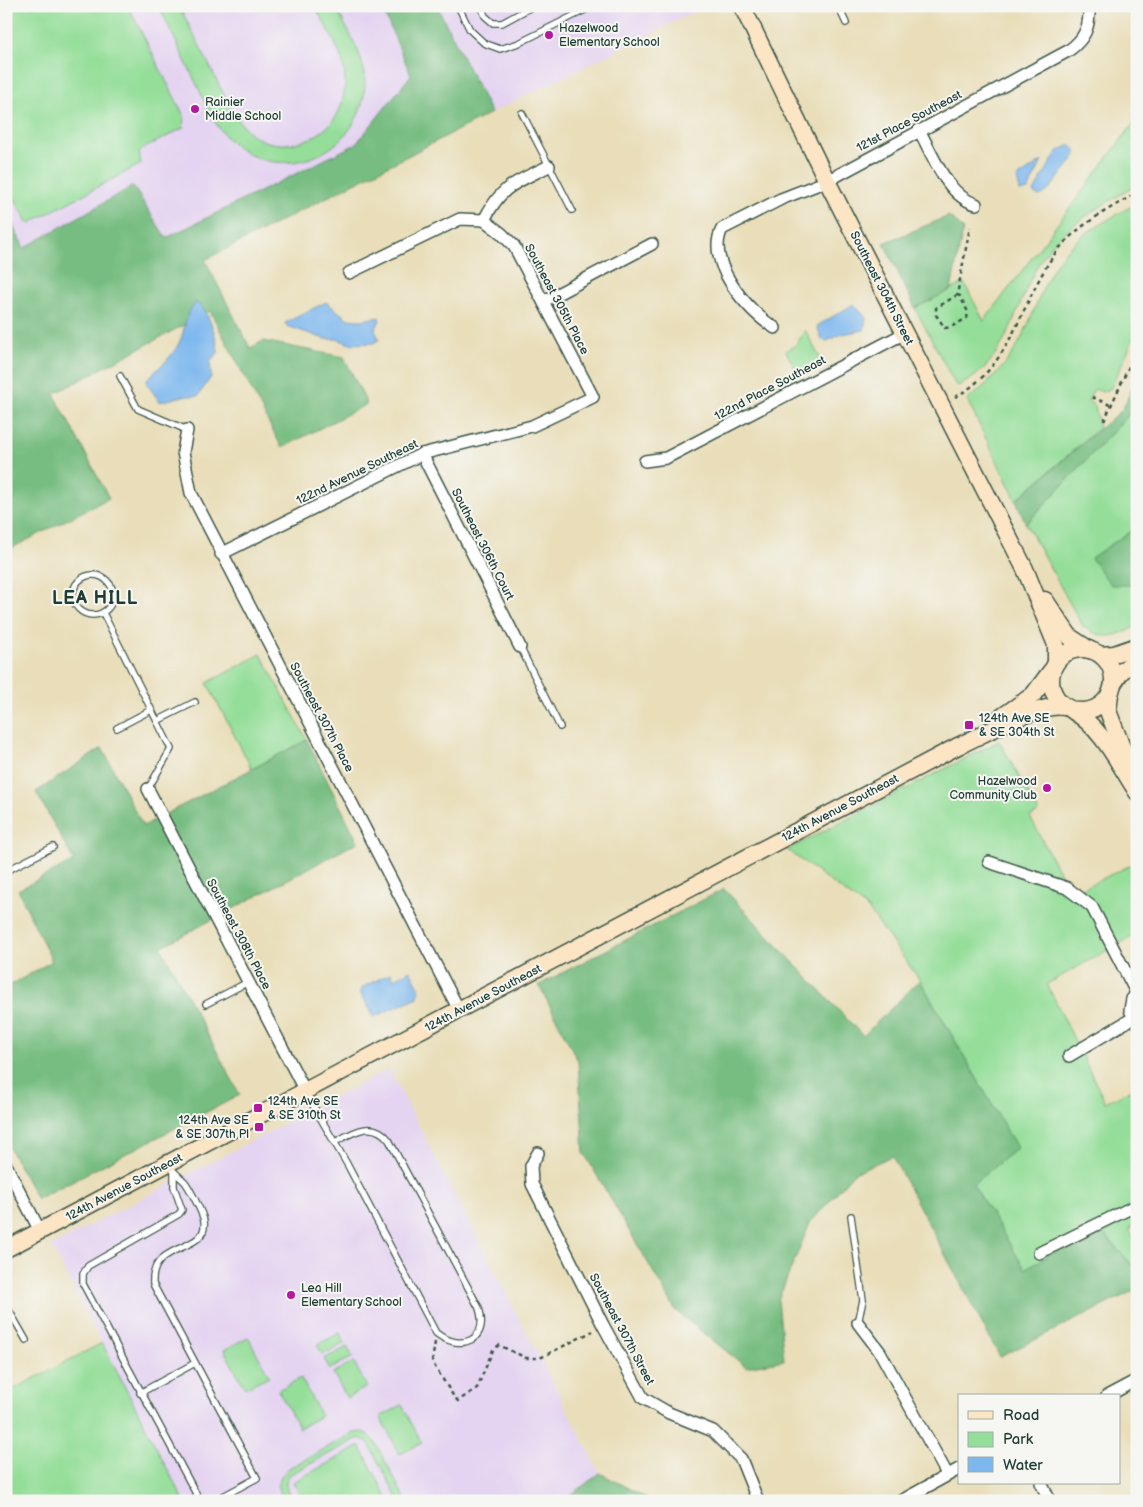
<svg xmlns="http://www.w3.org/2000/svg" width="1143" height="1507" font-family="'Balsamiq Sans',sans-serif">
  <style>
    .built { fill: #e4d3f1 }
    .green { fill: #94de99; stroke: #5a8e66 }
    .forest { fill: #77bd81; stroke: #4b7d5a }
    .water { fill: #7db7ee; stroke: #4e7a91 }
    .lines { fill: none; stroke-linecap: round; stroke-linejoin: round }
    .lane-casing { stroke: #3d5548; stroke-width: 8 }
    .street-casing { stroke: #3d5548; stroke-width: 14 }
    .secondary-casing { stroke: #3d5548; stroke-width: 19 }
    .path { stroke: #3d5548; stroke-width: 2.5; stroke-dasharray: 4 4; stroke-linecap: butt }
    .lane { stroke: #fff; stroke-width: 5.5 }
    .street { stroke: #fff; stroke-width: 11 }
    .secondary { stroke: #fce5c4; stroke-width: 16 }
    .poi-dot { fill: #b5179e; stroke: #f6f6f2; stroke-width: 2 }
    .labels { text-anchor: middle; stroke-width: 4; stroke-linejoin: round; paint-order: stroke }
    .poi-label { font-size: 12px; fill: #1f3d34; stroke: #f6f6f2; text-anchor: start }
    .street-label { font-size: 12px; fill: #1f3d34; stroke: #f6f6f2 }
    .district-label { font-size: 18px; font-weight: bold; letter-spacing: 1px; fill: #1f3d34; stroke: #f6f6f2 }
  </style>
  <rect width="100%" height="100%" fill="#f6f6f2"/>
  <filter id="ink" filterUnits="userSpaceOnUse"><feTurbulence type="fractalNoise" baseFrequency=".02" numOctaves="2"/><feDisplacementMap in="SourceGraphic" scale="10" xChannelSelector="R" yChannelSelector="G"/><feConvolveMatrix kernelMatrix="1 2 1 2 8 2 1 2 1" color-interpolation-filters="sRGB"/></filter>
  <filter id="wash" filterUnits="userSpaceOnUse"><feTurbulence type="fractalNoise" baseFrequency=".0096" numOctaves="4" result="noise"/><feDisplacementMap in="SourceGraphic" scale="20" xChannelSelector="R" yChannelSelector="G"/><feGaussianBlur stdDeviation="1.12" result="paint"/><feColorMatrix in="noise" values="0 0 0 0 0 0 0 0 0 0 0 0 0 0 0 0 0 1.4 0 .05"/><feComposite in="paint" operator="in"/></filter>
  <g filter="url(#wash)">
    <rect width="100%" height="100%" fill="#e9deb9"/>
    <!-- built -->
    <g class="built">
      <polygon points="6,6 381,6 411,75 356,144 166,238 133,186 23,248 6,211"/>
      <polygon points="437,6 706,6 491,113"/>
      <polygon points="389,1069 600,1473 563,1501 184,1501 51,1246"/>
    </g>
    <!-- green -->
    <g class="green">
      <polygon points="6,6 128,6 184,116 183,128 139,151 141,164 28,224 6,182"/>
      <path d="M159,6H179C192,31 205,56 217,81C226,98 233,116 247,130C270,153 312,146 332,122C342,111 345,94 345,79C345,54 326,28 315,6H335C347,30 365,55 365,83C364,153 280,188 230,141C214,126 206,104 197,85C184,59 172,33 159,6Z"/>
      <path d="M1137,119V185C1108,202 1075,220 1052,245C1015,287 1015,362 958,386L955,384L915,308L964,283L984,321Z"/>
      <path d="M1137,203V331L1111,388L1103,392L1094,389L1088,401L1095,406L1099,428L1016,500L967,400C985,386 1002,371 1014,351C1035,319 1041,278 1067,250C1085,230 1114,217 1137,203Z"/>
      <polygon points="805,330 821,360 797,372 786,351 796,345"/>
      <path d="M1137,406V527L1091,558L1129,585L1137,579V626C1114,637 1103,642 1082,625L1026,524Z"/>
      <polygon points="261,654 307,740 252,769 207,683"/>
      <polygon points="999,741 1039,812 1030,817 1071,894 1137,862 1137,934 1047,984 1105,1102 1137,1087 1137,1224 1129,1229 1137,1242 1137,1270 1097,1227 1025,1269 972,1184 1017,1148 920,980 868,909 787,850"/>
      <polygon points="340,1333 345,1343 323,1355 317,1345"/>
      <polygon points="248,1337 269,1376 245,1388 224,1350"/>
      <polygon points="102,1343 184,1501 6,1501 6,1393"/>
      <polygon points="347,1347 353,1357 330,1369 324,1359"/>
      <polygon points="354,1362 367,1387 347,1398 333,1373"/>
      <polygon points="301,1378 321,1416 299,1428 278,1390"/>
      <polygon points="402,1405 422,1443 400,1454 380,1417"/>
      <path d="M362,1432L369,1435L374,1440L406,1501H399L368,1442L359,1438L291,1474C281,1483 288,1491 293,1501H285L277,1486L281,1476L289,1468L354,1433Z"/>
      <polygon points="360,1446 389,1501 303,1501 293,1482"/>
    </g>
    <!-- forest -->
    <g class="forest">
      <polygon points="381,6 437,6 491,113 205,260 250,348 263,341 344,357 367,404 282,448 210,311 54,394 109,498 6,551 6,211 24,248 133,186 166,238 356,144 411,75"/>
      <polygon points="949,216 963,229 951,290 915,308 884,243"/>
      <polygon points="1137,378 1137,406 1026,524 1016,500 1122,410"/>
      <polygon points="1137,527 1137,579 1129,585 1111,585 1091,558"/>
      <polygon points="307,740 358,842 161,947 240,1095 37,1199 6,1142 6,988 52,961 18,890 74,861 36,792 102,748 143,826"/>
      <polygon points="724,889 863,1036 920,980 1017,1148 973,1184 1025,1269 1097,1226 1137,1270 1137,1289 1000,1357 892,1156 854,1173 810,1223 778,1300 784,1360 746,1367 676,1311 584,1153 578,1061 539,985"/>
      <polygon points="600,1473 652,1501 563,1501"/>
    </g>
    <!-- water -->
    <g class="water">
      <polygon points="1070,145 1076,151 1075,157 1048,191 1040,196 1034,194 1034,191 1057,152"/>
      <polygon points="1042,161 1028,190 1020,192 1017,178"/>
      <polygon points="326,302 348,319 361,320 379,317 380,320 375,330 379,340 373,343 350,344 338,339 325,339 287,326 285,323"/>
      <path d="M196,303C208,308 218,340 218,353L210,361L211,377L198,396H183L160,402L147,384V379C158,368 172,358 179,343C186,330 184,313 196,303Z"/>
      <polygon points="854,304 866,318 864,330 842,334 827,341 822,340 817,326"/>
      <polygon points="410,970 420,989 418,997 374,1017 360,992 363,987 391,973 394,979"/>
    </g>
  </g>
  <g filter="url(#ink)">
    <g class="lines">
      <!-- lane casing -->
      <g class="lane-casing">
        <g id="lane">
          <polyline points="458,6 470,30 484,43 500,49 519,43 593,6"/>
          <polyline points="481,6 485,16 493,23 502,23 533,6"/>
          <polyline points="838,6 846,23"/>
          <polyline points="522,113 572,210"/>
          <polyline points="120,376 138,409 187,430"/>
          <circle cx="93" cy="595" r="20"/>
          <polyline points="103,613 171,749 148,789"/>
          <polyline points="520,647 560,727"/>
          <polyline points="157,721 195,702"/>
          <polyline points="117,728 151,710"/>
          <polyline points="6,871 53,847"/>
          <polyline points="206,1004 248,982"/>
          <path d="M306,1093L347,1164L436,1333C460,1352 490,1341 479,1308L389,1140C373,1119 353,1132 335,1142"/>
          <path d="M169,1165C174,1173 179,1176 185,1182C189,1187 203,1214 204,1221C209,1254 150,1240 153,1284L257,1478L214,1501"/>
          <polyline points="174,1173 174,1187 182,1210 179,1214 88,1266 83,1274 83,1284 200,1501"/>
          <polyline points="851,1216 863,1300 858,1323"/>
          <polyline points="6,1305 26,1340"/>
          <polyline points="140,1393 195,1363"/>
        </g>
      </g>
      <!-- street casing -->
      <g class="street-casing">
        <g id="street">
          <path d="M919,130C933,155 947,196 976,204"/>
          <path d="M484,220C502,185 515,183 549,166"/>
          <polyline points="544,301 652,244"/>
          <path d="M775,328C748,312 705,262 722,229L781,199L827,181L1068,51C1085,39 1090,27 1089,6"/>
          <polyline points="187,430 183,452 191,493 459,1010"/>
          <polyline points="422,454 520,647"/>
          <polyline points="645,461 666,458 905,333"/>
          <polyline points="221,554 422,454 532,426 593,397 514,246 501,233 484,220 460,219 349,273"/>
          <polyline points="148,789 305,1091"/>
          <polyline points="989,862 1067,888 1092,907 1137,994"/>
          <polyline points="1137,994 1132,999 1130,1010 1137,1022"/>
          <polyline points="1069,1056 1133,1018"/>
          <polyline points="538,1153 531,1166 532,1184 603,1325 643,1398 669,1413 713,1431 741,1459 758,1501"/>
          <polyline points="6,1165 40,1231"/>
          <polyline points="1039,1253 1137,1205"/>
          <polyline points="858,1323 880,1352 947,1474"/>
          <polyline points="1107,1396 1137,1380"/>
          <polyline points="1041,1483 1050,1501"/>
          <polyline points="901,1501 959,1469"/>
        </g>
      </g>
      <!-- secondary casing -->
      <g class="secondary-casing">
        <g id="secondary">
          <polyline points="742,6 827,181 1025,569 1056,645 1056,662"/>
          <polyline points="1045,600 1070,637 1090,650"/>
          <circle cx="1082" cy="680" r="31"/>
          <polyline points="1101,655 1114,654 1137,646"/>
          <polyline points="1113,684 1121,672 1137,658"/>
          <polyline points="1110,694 1108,711 1130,768"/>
          <path d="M1073,711C1103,729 1118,763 1137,792"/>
          <polyline points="1000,718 1033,695 1051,671"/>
          <path d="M6,1249L958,746C983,735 1040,702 1064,707"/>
        </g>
      </g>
      <!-- path -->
      <g class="path">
        <polyline points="957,295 960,296 968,312 967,318 951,327 945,328 936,315 936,308 957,295 970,227"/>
        <path d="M955,397C1012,367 1020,303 1054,255C1075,226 1107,210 1137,193"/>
        <polyline points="1092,397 1110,405"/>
        <polyline points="1104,421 1137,349"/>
        <polyline points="435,1342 432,1362 454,1397 458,1401 477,1388 493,1350 499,1345 526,1358 540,1358 593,1331"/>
      </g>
      <!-- lane -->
      <use href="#lane" class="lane"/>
      <!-- street -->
      <use href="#street" class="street"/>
      <!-- secondary -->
      <use href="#secondary" class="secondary"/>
    </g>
  </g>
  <!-- markers -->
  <g class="poi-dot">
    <circle cx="549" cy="35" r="5"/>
    <circle cx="195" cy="109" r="5"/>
    <rect x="964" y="720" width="10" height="10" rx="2.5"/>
    <circle cx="1047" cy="788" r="5"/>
    <rect x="253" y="1103" width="10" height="10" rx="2.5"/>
    <rect x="254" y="1122" width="10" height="10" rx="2.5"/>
    <circle cx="291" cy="1295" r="5"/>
  </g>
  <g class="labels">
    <!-- poi labels -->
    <g class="poi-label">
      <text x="559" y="32">Hazelwood<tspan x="559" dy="14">Elementary School</tspan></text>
      <text x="205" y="106">Rainier<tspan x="205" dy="14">Middle School</tspan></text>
      <text x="979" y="722">124th Ave SE<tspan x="979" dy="14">&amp; SE 304th St</tspan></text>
      <text x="1037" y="785" text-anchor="end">Hazelwood<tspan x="1037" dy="14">Community Club</tspan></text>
      <text x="268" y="1105">124th Ave SE<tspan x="268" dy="14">&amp; SE 310th St</tspan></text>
      <text x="249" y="1124" text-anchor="end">124th Ave SE<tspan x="249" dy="14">&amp; SE 307th Pl</tspan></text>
      <text x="301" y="1292">Lea Hill<tspan x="301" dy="14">Elementary School</tspan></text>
    </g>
    <!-- street labels -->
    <g class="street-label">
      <text transform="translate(909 121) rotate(-28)" y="4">121st Place Southeast</text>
      <text transform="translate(882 288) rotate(63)" y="4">Southeast 304th Street</text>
      <text transform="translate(557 299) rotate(62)" y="4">Southeast 305th Place</text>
      <text transform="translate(770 388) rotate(-28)" y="4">122nd Place Southeast</text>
      <text transform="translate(357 472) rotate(-26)" y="4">122nd Avenue Southeast</text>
      <text transform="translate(483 544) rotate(63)" y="4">Southeast 306th Court</text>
      <text transform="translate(322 717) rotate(62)" y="4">Southeast 307th Place</text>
      <text transform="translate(840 808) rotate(-28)" y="4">124th Avenue Southeast</text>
      <text transform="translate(239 934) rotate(62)" y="4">Southeast 308th Place</text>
      <text transform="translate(483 998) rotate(-28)" y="4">124th Avenue Southeast</text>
      <text transform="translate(124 1187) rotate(-28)" y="4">124th Avenue Southeast</text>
      <text transform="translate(622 1329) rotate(62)" y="4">Southeast 307th Street</text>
    </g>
    <!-- district labels -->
    <g class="district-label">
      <text x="95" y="604">LEA HILL</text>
    </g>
  </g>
  <!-- margin -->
  <rect width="1143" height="1507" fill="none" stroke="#f6f6f2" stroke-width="25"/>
  <!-- legend -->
  <rect x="958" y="1394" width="162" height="90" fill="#f6f6f2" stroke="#a0aca6"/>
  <rect x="968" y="1411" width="25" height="8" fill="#fce5c4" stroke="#a0aca6"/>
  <text x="1003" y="1420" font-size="15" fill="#1f3d34">Road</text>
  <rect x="968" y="1432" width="25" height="15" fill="#94de99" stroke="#a0aca6"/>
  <text x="1003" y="1444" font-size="15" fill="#1f3d34">Park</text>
  <rect x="968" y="1457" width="25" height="15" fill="#7db7ee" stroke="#a0aca6"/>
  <text x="1003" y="1470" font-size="15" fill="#1f3d34">Water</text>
</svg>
